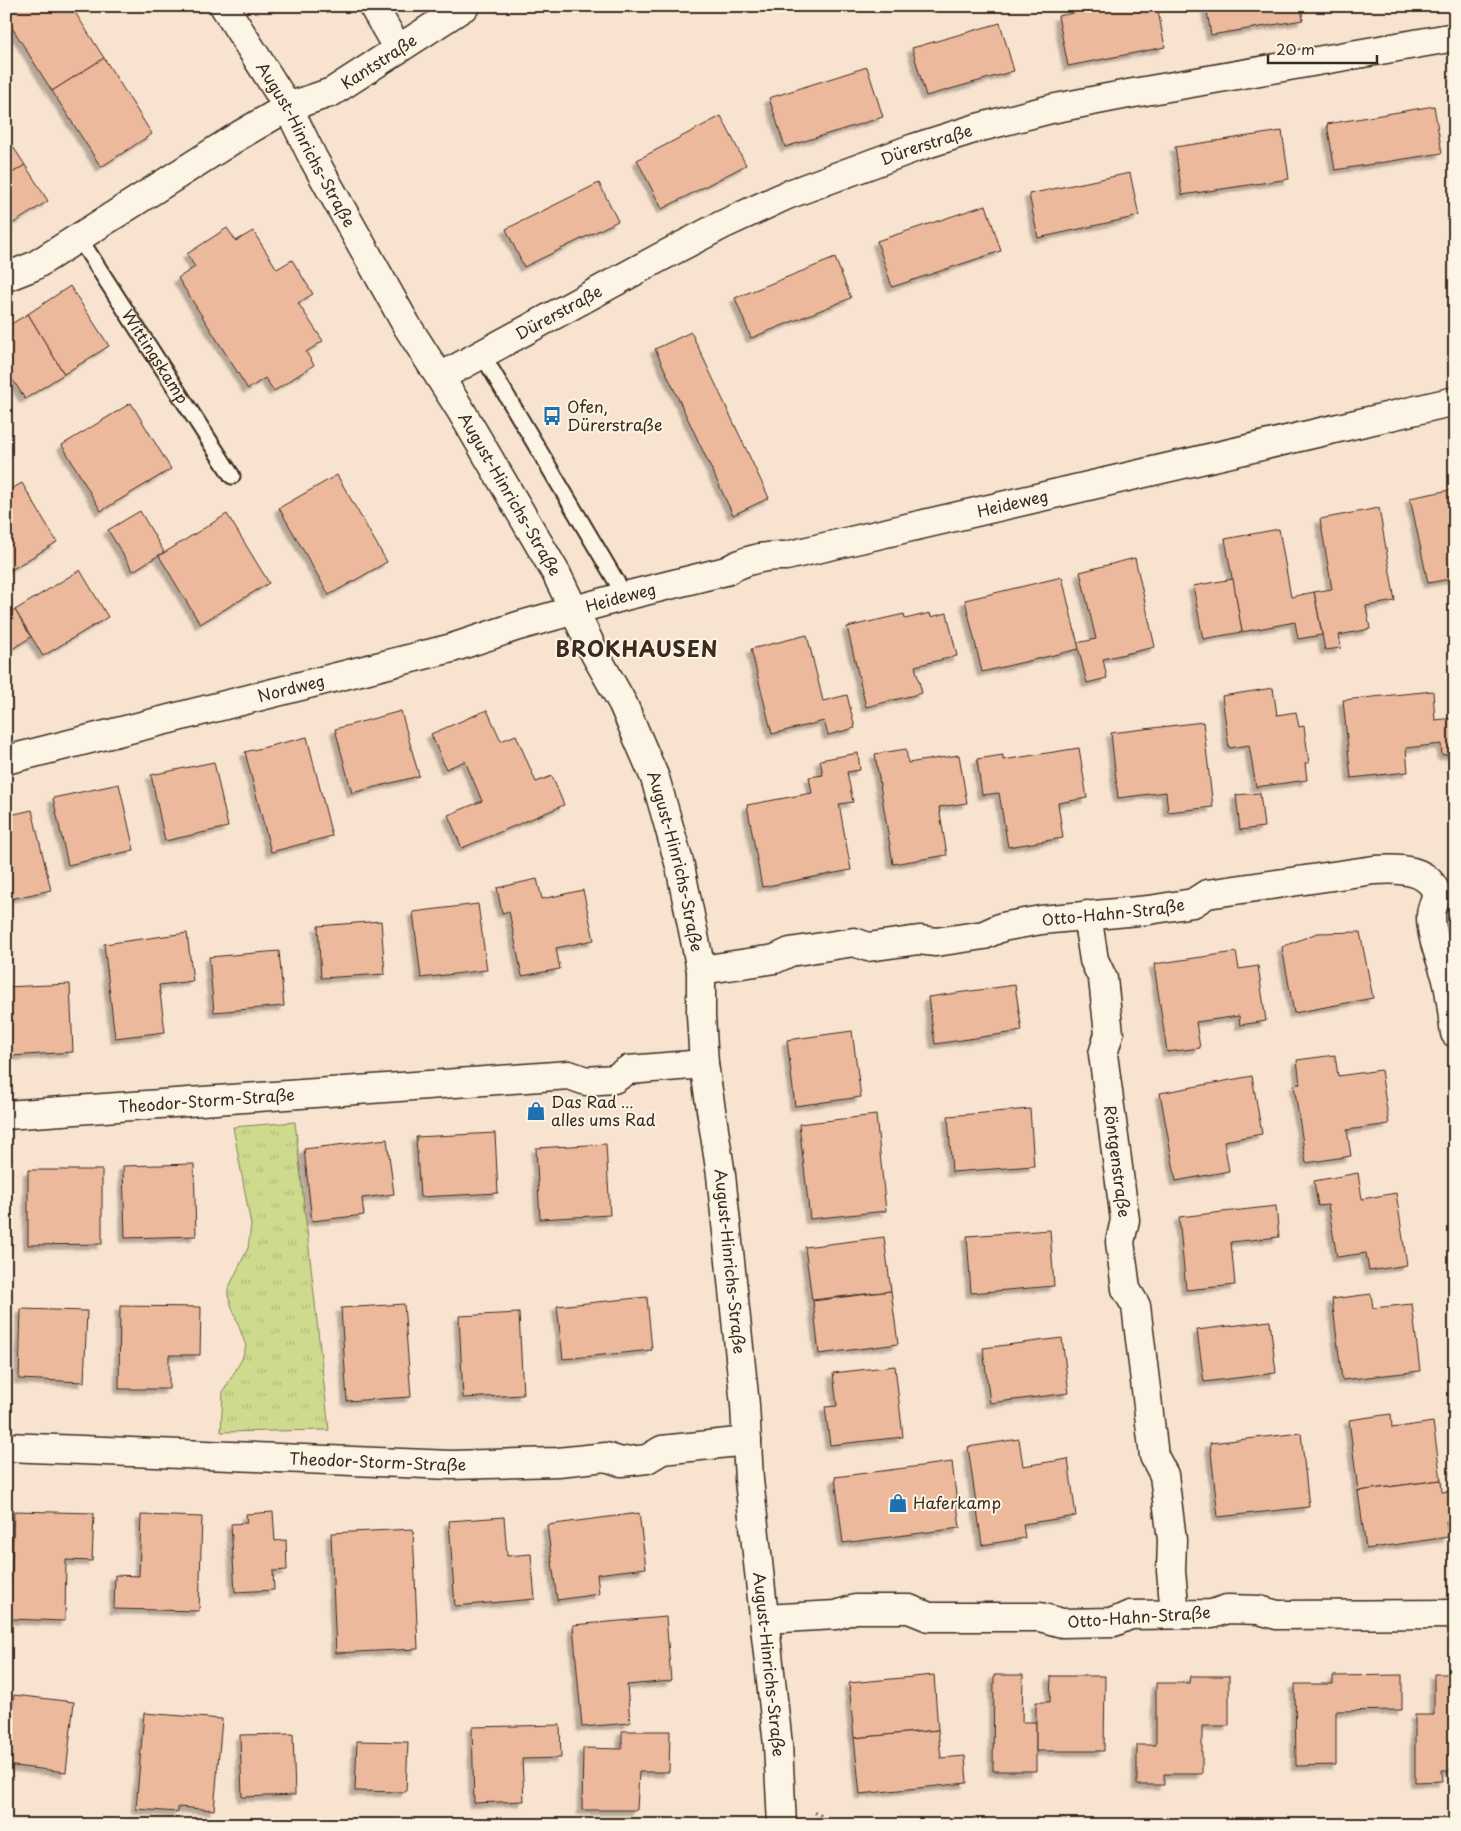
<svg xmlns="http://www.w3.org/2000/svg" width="1461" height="1831" font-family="'Playpen Sans',sans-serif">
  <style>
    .park { fill: url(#park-tufts); stroke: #848256 }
    .building { fill: #ecb99d; stroke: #3b2a1e; filter: url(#shadow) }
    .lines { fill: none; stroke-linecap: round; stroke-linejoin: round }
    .service-casing { stroke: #3b2a1e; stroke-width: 19 }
    .minor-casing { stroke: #3b2a1e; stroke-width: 31 }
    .path { stroke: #3b2a1e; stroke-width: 3; stroke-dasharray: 1 4; stroke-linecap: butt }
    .service { stroke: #fcf5e5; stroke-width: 15 }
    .minor { stroke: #fcf5e5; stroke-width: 28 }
    .labels { text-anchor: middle; stroke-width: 4; stroke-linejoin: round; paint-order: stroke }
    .street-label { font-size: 16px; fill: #3b2a1e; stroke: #fcf5e5 }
    .poi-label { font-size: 16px; fill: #3b2a1e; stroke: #fcf5e5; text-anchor: start }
    .district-label { font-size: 21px; font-weight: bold; letter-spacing: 1px; fill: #3b2a1e; stroke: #fcf5e5 }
  </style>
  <defs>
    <pattern id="park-tufts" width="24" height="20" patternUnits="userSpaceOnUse" patternTransform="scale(1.25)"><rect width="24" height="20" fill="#ceda8e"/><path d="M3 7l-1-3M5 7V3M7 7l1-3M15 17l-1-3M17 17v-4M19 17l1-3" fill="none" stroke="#b2bb7a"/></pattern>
    <filter id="shadow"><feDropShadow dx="-4.5" dy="4.5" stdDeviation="1" flood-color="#0004"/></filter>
  </defs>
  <rect width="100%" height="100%" fill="#f7e3cf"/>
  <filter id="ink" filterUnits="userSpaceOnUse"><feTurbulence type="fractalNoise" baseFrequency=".02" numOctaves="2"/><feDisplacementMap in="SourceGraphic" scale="10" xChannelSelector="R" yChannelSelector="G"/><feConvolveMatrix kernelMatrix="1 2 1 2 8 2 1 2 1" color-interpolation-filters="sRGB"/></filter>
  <g filter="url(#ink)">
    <!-- park -->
    <polygon class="park" points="295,1122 329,1430 221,1432 223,1392 242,1359 246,1346 228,1296 228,1289 248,1248 251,1225 233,1127"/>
    <!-- building -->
    <g class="building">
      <polygon points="17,6 71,6 104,58 52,91 6,18 6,13"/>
      <polygon points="1109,6 1157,6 1165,47 1068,66 1058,16"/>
      <polygon points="1206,6 1301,6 1303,20 1211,35"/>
      <polygon points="1000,23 1014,71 926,96 912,48"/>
      <polygon points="104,58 152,134 101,167 52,91"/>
      <polygon points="867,67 883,117 785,147 769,98"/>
      <polygon points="1434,106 1442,153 1335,170 1327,124"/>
      <polygon points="721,116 746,165 662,209 637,160"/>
      <polygon points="1282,131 1289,179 1182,195 1175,147"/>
      <polygon points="6,136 25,165 6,177"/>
      <polygon points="25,165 48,201 6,228 6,177"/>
      <polygon points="1130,173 1139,216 1038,238 1029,194"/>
      <polygon points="599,183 618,221 524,267 506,229"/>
      <polygon points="986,205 1001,251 892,287 877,241"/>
      <polygon points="227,228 236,241 253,231 277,269 292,260 313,294 298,303 323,341 306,352 314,365 274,391 265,378 248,389 178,278 195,267 187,254"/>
      <polygon points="835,258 851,298 751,338 735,298"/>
      <polygon points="70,286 109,346 64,374 28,314"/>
      <polygon points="28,314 64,374 25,399 6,369 6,327"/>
      <polygon points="691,332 769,498 733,515 655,349"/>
      <polygon points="131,403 171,469 101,511 62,445"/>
      <polygon points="337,475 387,562 329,595 279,508"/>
      <polygon points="22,483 57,542 6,573 6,492"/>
      <polygon points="1455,489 1455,578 1428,583 1410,498"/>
      <polygon points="1379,508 1395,601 1366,606 1370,629 1339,635 1341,648 1325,650 1314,592 1332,589 1320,519"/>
      <polygon points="140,511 164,552 133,571 108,530"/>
      <polygon points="227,514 269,583 200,624 159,556"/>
      <polygon points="1279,529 1291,597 1314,592 1322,635 1298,639 1295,622 1242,632 1225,539"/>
      <polygon points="1135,558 1155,647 1103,659 1107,678 1087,683 1077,643 1096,639 1080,572"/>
      <polygon points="80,570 108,617 43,656 15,610"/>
      <polygon points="1062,577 1079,649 982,672 965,600"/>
      <polygon points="1233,579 1242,632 1203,639 1193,586"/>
      <polygon points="15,610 31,637 6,653 6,615"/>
      <polygon points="930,613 931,617 947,613 957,656 915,666 922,693 866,707 847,627 904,614 905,619"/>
      <polygon points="807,635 823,701 847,695 855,728 828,735 824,721 772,734 751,649"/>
      <polygon points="1273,688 1277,715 1296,712 1299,727 1304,726 1309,763 1305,763 1307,780 1256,787 1249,745 1229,748 1222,696"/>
      <polygon points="1433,691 1435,720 1455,718 1455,754 1442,755 1441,744 1406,748 1408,772 1351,778 1343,700"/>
      <polygon points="487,710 501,741 516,735 536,782 552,776 564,805 462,848 448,815 482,801 465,761 446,769 431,734"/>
      <polygon points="401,711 419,776 352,793 335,729"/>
      <polygon points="1203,722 1213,807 1168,812 1166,792 1118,798 1111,733"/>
      <polygon points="307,737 332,836 271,852 245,752"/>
      <polygon points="1079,748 1087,798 1058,803 1063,838 1008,847 999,793 982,795 977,759 1003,755 1003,760"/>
      <polygon points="906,749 908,763 959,755 967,803 939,807 947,855 893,864 875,754"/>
      <polygon points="858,753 860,770 847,772 853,802 839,804 851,870 762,887 747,805 812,793 809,777 823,775 820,760"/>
      <polygon points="214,762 228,827 165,841 151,775"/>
      <polygon points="119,784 134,850 68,865 53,798"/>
      <polygon points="1260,793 1264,827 1240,830 1236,795"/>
      <polygon points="32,810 51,890 6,900 6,816"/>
      <polygon points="537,879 542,899 583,890 594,940 556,948 560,969 522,976 509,911 502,913 497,888"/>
      <polygon points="478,904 487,970 421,978 413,912"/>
      <polygon points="381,921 385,974 321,978 318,926"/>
      <polygon points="1360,932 1373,998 1294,1013 1282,947 1317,933"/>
      <polygon points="187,933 193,981 159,985 165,1032 115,1038 104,944"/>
      <polygon points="279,951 284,1006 214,1012 209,957"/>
      <polygon points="1236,952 1239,969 1258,966 1266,1021 1240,1025 1239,1016 1196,1022 1200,1048 1167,1052 1154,964"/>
      <polygon points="70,984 73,1052 10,1056 6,987"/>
      <polygon points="1015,985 1022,1031 935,1044 928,997"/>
      <polygon points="852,1031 861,1097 795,1106 787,1040"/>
      <polygon points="1335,1055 1338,1076 1381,1070 1389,1124 1347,1130 1351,1156 1306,1163 1294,1085 1300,1084 1297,1060"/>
      <polygon points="1252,1076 1262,1134 1224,1141 1229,1171 1176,1181 1160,1093"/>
      <polygon points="1030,1109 1034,1166 952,1172 948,1116"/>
      <polygon points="876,1115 886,1211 810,1219 799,1124"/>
      <polygon points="495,1133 498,1193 420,1197 416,1137"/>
      <polygon points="387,1139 394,1194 362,1198 364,1215 312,1221 304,1149"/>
      <polygon points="606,1144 610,1215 540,1219 536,1148"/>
      <polygon points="194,1164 196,1236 125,1238 123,1166"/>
      <polygon points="28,1170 102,1170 102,1244 28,1245"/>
      <polygon points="1358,1173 1362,1199 1396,1193 1407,1265 1369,1271 1366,1253 1337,1257 1328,1205 1318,1206 1314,1181"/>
      <polygon points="1276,1206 1279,1237 1231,1242 1235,1285 1186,1290 1179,1217"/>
      <polygon points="1050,1230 1054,1286 971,1293 967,1236"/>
      <polygon points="884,1237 891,1291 812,1300 805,1247"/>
      <polygon points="891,1291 898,1344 819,1354 813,1301"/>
      <polygon points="1371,1294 1373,1308 1412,1304 1420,1371 1342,1380 1332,1299"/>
      <polygon points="647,1297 652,1350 563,1359 557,1306"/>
      <polygon points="404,1304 411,1397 347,1401 341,1308"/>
      <polygon points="120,1306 201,1307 200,1355 169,1355 169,1389 119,1389"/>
      <polygon points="21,1309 87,1311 84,1382 19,1379"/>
      <polygon points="519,1313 523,1395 463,1398 459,1316"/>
      <polygon points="1270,1321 1276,1373 1204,1382 1197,1330"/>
      <polygon points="1062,1338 1069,1393 990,1403 983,1348"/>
      <polygon points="895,1366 903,1437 830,1445 825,1407 837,1406 833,1373"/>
      <polygon points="1391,1414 1392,1428 1433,1422 1441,1480 1358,1491 1349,1420"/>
      <polygon points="1301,1433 1309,1507 1218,1517 1210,1443"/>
      <polygon points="1019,1439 1023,1466 1068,1459 1076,1516 1023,1524 1025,1538 982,1545 968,1447"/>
      <polygon points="952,1462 960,1528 843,1543 835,1477"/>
      <polygon points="1441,1480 1442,1492 1452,1491 1455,1520 1446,1521 1448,1537 1366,1549 1358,1491"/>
      <polygon points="14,1511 94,1513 92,1561 66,1560 65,1621 10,1619"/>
      <polygon points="273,1512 275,1541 286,1540 287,1570 273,1571 274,1590 235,1592 231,1524 247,1523 246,1514"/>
      <polygon points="639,1513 646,1568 597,1574 599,1594 557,1600 547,1525"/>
      <polygon points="141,1515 202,1517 199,1611 114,1609 115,1575 139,1576"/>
      <polygon points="504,1517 507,1556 531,1554 535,1599 455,1606 449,1521"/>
      <polygon points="413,1529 418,1649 336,1653 331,1533"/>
      <polygon points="666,1617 671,1681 627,1685 630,1723 582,1727 573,1625"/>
      <polygon points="1434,1674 1455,1674 1455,1770 1442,1770 1443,1781 1415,1782 1415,1715 1434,1715"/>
      <polygon points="934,1675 938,1730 854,1738 849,1683"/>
      <polygon points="994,1675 1023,1675 1022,1722 1036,1722 1036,1771 993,1771"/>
      <polygon points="1402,1675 1402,1710 1336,1711 1336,1765 1296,1766 1295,1684 1333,1684 1333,1676"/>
      <polygon points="1051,1676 1105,1676 1104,1751 1036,1751 1036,1702 1050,1702"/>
      <polygon points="1190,1676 1229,1676 1229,1726 1202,1726 1202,1774 1164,1774 1164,1785 1137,1785 1137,1745 1156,1745 1156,1683 1189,1683"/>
      <polygon points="14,1695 74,1702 66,1772 6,1765"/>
      <polygon points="144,1713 222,1719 214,1810 178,1807 178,1812 136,1809"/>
      <polygon points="560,1725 561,1758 522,1759 524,1801 474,1803 472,1727"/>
      <polygon points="938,1730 941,1758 965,1756 967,1783 860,1794 854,1738"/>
      <polygon points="622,1731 670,1731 669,1772 639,1772 637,1810 582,1810 583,1748 622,1749"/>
      <polygon points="293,1734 295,1795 242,1797 240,1735"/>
      <polygon points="357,1741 408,1742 406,1792 355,1791"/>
    </g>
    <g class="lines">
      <!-- service casing -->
      <g class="service-casing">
        <g id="service">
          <path id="s1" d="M79,238L232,476"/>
          <polyline points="482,354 625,596"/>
        </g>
      </g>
      <!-- minor casing -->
      <g class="minor-casing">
        <g id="minor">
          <path id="s2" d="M224,6L288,107L313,158L407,326L460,409L556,573L595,654L623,704L655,778L664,809L680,866L701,970V1015L704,1064L721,1175L745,1405L749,1480L778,1745L782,1825"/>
          <polyline points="373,6 398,49"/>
          <path id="s3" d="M6,277L34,266L240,135L288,107L332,92L465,6"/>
          <path id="s4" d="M440,377L659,258L722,225L787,195L914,148L977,128L1051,109L1128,94L1455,37"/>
          <path id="s5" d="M6,760L452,648L518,626L625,596L726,571C745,560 764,555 786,556L1455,401"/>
          <path id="s6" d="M1087,915L1094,960L1103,979L1109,1034L1103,1054L1125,1220L1120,1242L1126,1289L1136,1306L1154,1456L1164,1475L1172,1540L1171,1571L1175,1614"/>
          <path id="s7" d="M701,970L775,959L790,952L854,942L868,947L919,940L936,942L984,935L1002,927L1041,920L1149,910L1193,903L1207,894L1374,870C1392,869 1416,868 1429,881C1443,896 1431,902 1431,916C1431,937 1440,957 1446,976C1451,993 1452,1014 1455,1033"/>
          <path id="s8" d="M6,1115L569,1075L586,1081L614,1079L628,1070L704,1064"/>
          <path id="s9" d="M6,1447L451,1465L558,1462L606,1457L621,1462L647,1459L662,1450L747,1441"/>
          <polyline points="765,1619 836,1615 855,1609 909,1609 929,1617 1040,1617 1062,1623 1114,1622 1130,1615 1212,1614 1227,1609 1259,1610 1277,1615 1455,1614"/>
        </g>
      </g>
      <!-- path -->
      <polyline class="path" points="815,1813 820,1815 821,1825"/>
      <!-- service -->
      <use href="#service" class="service"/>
      <!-- minor -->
      <use href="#minor" class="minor"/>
    </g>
  </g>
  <!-- icons -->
  <defs>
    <g id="bus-bare" transform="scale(1.5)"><path d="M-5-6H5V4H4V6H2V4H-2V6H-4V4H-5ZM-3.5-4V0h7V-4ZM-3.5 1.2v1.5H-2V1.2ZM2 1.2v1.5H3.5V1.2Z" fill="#1f6fb2" stroke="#fcf5e5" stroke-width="2.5" paint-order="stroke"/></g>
    <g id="shop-bare" transform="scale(1.5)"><path d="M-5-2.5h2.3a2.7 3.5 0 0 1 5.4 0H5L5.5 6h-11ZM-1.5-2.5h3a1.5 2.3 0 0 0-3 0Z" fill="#1f6fb2" stroke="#fcf5e5" stroke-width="2.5" paint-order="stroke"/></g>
  </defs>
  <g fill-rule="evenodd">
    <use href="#bus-bare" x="552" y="416"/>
    <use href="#shop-bare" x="536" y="1111"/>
    <use href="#shop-bare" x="898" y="1503"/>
  </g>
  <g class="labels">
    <!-- street labels -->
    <g class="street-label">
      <text dy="6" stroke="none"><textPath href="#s3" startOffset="432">Kantstraße</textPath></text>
      <text dy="6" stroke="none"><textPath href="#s2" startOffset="161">August-Hinrichs-Straße</textPath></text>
      <text dy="6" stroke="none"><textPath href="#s4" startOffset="540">Dürerstraße</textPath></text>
      <text dy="6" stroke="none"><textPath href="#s4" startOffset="135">Dürerstraße</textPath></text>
      <text dy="6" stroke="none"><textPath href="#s1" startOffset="141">Wittingskamp</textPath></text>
      <text dy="6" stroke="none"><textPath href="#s2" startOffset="566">August-Hinrichs-Straße</textPath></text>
      <text dy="6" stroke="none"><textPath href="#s5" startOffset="1040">Heideweg</textPath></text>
      <text dy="6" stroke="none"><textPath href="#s5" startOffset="636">Heideweg</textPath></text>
      <text dy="6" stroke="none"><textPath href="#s5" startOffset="294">Nordweg</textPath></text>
      <text dy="6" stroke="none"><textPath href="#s2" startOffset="971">August-Hinrichs-Straße</textPath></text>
      <text dy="6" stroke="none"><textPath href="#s7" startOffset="420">Otto-Hahn-Straße</textPath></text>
      <text dy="6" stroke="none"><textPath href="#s8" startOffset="201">Theodor-Storm-Straße</textPath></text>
      <text dy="6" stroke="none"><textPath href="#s6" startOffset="251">Röntgenstraße</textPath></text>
      <text dy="6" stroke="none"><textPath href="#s2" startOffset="1376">August-Hinrichs-Straße</textPath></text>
      <text dy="6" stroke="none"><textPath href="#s9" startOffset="372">Theodor-Storm-Straße</textPath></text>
      <text transform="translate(1139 1617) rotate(-4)" y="6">Otto-Hahn-Straße</text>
      <text dy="6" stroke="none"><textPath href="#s2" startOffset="1781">August-Hinrichs-Straße</textPath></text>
    </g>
    <!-- poi labels -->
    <g class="poi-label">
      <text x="567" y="413">Ofen,<tspan x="567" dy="18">Dürerstraße</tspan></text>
      <text x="551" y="1108">Das Rad ...<tspan x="551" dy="18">alles ums Rad</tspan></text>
      <text x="913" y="1509">Haferkamp</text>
    </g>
    <!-- district labels -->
    <g class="district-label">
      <text x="637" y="657">BROKHAUSEN</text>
    </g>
  </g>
  <!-- margin -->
  <rect width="1461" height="1831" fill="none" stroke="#fcf5e5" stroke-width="25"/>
  <rect x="12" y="12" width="1436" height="1806" fill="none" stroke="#3b2a1e" stroke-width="2" filter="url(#ink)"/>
  <!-- scale -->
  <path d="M1268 55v8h109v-8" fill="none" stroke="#3b2a1e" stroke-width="2.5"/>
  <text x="1276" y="55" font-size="15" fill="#3b2a1e" stroke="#fcf5e5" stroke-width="4" paint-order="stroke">20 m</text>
</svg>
